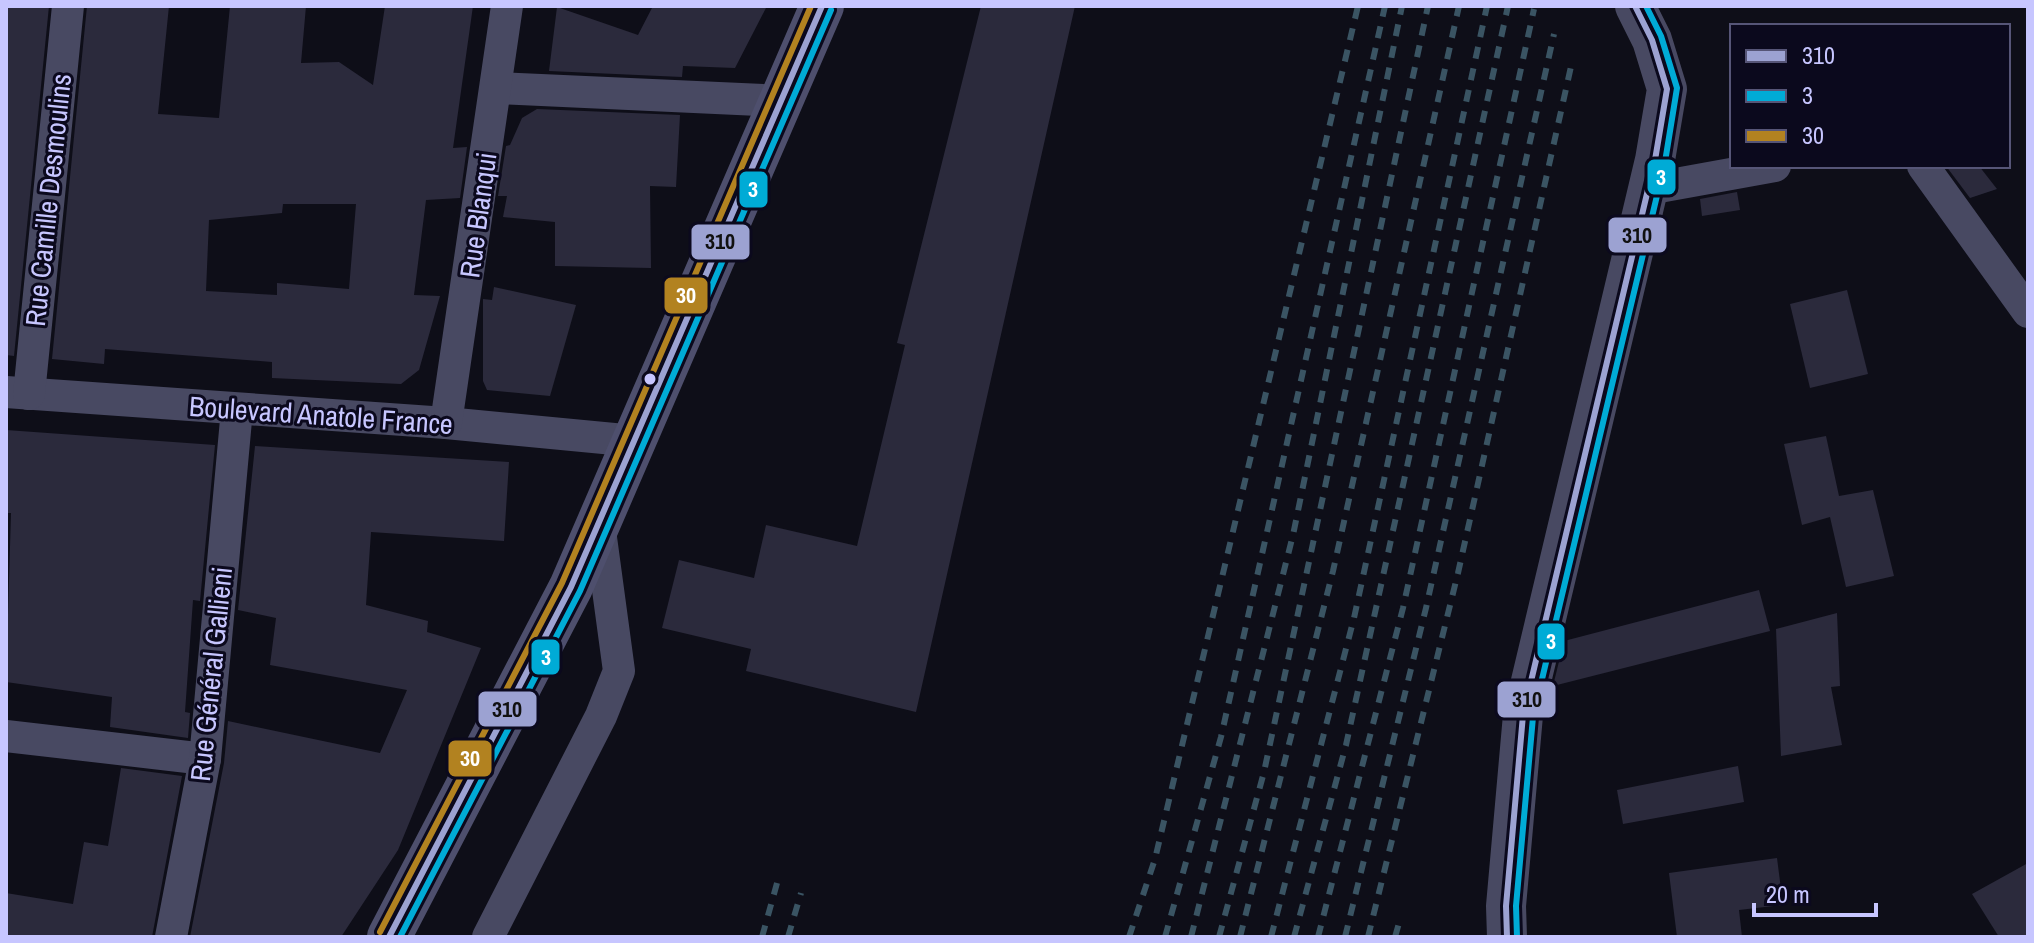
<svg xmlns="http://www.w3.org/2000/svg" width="2034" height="943" font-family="'Archivo Narrow',sans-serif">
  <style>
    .building { fill: #2b2a3c; fill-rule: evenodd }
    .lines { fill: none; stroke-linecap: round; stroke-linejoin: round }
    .minor { stroke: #484962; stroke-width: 32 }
    .tertiary { stroke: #484962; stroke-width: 40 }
    .secondary { stroke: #4e4f6d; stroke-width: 44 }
    .rail { stroke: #3a5463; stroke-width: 6; stroke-dasharray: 12 10; stroke-linecap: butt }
    .bus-1-casing { stroke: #0b091d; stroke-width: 12 }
    .bus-2-casing { stroke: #0b091d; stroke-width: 12 }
    .bus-3-casing { stroke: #0b091d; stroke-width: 12 }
    .bus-1 { stroke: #9ca2d2; stroke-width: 6 }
    .bus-2 { stroke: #00abd6; stroke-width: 6 }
    .bus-3 { stroke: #b28220; stroke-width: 6 }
    .bus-dot { fill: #c7c6ff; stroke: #0b091d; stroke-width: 3 }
    .labels { text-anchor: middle; stroke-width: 6; stroke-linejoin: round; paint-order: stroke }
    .street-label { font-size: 28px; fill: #c7c6ff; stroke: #0b091d }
    .line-badge { stroke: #0b091d; stroke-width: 3 }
    .badge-label { font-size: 22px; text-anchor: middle; font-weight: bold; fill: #fff }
    .pale-badge-label { font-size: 22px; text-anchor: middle; font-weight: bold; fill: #111 }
  </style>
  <rect width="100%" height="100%" fill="#0e0e18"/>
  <!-- building -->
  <g class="building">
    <polygon points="6,6 49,6 14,356 6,355"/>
    <path d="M87,6H169L158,114L219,118L230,6H306L301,63L339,62L373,85L385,6H473L453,148L467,147L460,198L426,200L414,295L440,296L419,370L401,384L272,378V362L105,349L104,364L52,359ZM283,204H356L349,289L277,283V295L206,291L209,220L282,213Z"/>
    <polygon points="653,6 767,6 735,68 683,66 682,77 549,71 557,7 638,35"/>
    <polygon points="981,6 1075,6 916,712 746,671 751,649 662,628 679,560 754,578 766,525 857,546 905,345 897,343"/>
    <polygon points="537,109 680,115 676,187 650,186 651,268 555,266 555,222 503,217 507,196 498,196 506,146 510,145 522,118"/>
    <polygon points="1946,166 1979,166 1997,189 1970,198"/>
    <polygon points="1737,192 1740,210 1702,216 1700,199"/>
    <polygon points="494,287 576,305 550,396 487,390 483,381 483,299 492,300"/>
    <polygon points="1847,290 1868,374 1810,388 1790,304"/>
    <polygon points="6,430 215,445 200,601 193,600 185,712 190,713 188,738 110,727 112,697 6,682 11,513 6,513"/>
    <polygon points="1826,436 1839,496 1873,490 1894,576 1846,587 1830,517 1802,525 1784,444"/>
    <polygon points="255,446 509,462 504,541 371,532 366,605 428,621 427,632 481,648 398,850 341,937 190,937 224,763 228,721 380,753 407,690 270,665 276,618 238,610"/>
    <polygon points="1759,590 1770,631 1553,686 1564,641"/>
    <polygon points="1837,613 1840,686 1831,687 1842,745 1781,756 1776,629"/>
    <polygon points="1738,766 1744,802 1623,824 1617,790"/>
    <polygon points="121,768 182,776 152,937 6,937 6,893 73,904 84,842 108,846"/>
    <polygon points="1777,858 1783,905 1739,910 1742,937 1677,937 1669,873"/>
    <polygon points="2028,863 2028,937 1999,937 1972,894"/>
  </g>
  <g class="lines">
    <!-- minor -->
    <g class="minor">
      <polyline points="496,88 783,101"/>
      <polyline points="1923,166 2028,312"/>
      <polyline points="1648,189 1775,166"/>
      <polyline points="6,392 446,423 635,441"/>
      <polyline points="29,394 68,6"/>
      <polyline points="446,423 507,6"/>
      <polyline points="6,736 205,759"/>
      <polyline points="171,937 205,759 237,409"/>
      <polyline points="488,937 601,716 619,671 599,523"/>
    </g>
    <!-- tertiary -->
    <polyline class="tertiary" points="1507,937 1506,906 1523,715 1655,160 1667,89 1652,40 1635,6"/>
    <!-- secondary -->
    <polyline class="secondary" points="389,937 571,587 822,6"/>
    <!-- rail -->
    <g class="rail">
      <polyline points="762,937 779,876"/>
      <polyline points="788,937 801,893"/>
      <polyline points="1129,937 1155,859 1358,6"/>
      <polyline points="1165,937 1221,737 1385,6"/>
      <polyline points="1191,937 1293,535 1402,6"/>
      <polyline points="1219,937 1264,772 1428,6"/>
      <polyline points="1240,937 1333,571 1459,6"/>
      <polyline points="1271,937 1354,618 1487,6"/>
      <polyline points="1294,937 1346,745 1508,6"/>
      <polyline points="1318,937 1403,608 1534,9"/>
      <polyline points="1345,937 1426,608 1554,34"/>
      <polyline points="1368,937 1458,573 1572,62"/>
      <polyline points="1395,937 1401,916"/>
    </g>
    <!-- bus-1 casing -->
    <g class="bus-1-casing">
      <g id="bus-1">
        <polyline points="389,937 571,587 822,6"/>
        <polyline points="1507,937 1506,906 1523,715 1655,160 1667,89 1652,40 1635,6"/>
      </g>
    </g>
    <!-- bus-2 casing -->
    <g class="bus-2-casing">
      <g id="bus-2">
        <polyline points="400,937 580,591 831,10"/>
        <polyline points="1517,937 1516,906 1533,717 1665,162 1677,88 1661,36 1646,6"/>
      </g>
    </g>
    <!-- bus-3 casing -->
    <g class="bus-3-casing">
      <polyline id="bus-3" points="380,932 562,583 811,6"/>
    </g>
    <!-- bus-1 -->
    <use href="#bus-1" class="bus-1"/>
    <!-- bus-2 -->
    <use href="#bus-2" class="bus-2"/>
    <!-- bus-3 -->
    <use href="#bus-3" class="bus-3"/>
  </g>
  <!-- markers -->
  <circle class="bus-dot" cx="650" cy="379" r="7"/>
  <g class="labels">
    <!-- street labels -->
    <g class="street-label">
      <text transform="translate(48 200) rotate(-84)" y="10">Rue Camille Desmoulins</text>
      <text transform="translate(478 215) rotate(-82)" y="10">Rue Blanqui</text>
      <text transform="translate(321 415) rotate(4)" y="10">Boulevard Anatole France</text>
      <text transform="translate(211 674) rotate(-84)" y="10">Rue Général Gallieni</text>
    </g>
  </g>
  <g class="line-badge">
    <rect x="1646" y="158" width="31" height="38" rx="8" fill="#00abd6"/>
    <rect x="738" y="170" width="31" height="39" rx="8" fill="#00abd6"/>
    <rect x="1607" y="216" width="61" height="38" rx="8" fill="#9ca2d2"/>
    <rect x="690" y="223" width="61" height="38" rx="8" fill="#9ca2d2"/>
    <rect x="663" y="276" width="46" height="39" rx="8" fill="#b28220"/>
    <rect x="1536" y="622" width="30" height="39" rx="8" fill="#00abd6"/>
    <rect x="530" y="638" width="31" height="38" rx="8" fill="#00abd6"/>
    <rect x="1496" y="680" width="61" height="39" rx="8" fill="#9ca2d2"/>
    <rect x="477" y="690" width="61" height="38" rx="8" fill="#9ca2d2"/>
    <rect x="447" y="739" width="46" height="39" rx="8" fill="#b28220"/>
  </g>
  <g class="badge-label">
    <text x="1661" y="185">3</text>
    <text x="753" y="197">3</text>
    <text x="686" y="303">30</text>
    <text x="1551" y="649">3</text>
    <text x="546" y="665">3</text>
    <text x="470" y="766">30</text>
  </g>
  <g class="pale-badge-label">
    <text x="1637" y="243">310</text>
    <text x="720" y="249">310</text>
    <text x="1527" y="707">310</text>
    <text x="507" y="717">310</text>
  </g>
  <!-- border -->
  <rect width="2034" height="943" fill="none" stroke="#c7c6ff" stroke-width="16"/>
  <!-- legend -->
  <rect x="1730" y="24" width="280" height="144" fill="#0b091d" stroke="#565577" stroke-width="2"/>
  <rect x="1746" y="50" width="40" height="12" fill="#9ca2d2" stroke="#565577" stroke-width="2"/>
  <text x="1802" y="64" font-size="24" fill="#c7c6ff">310</text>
  <rect x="1746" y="90" width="40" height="12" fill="#00abd6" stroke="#565577" stroke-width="2"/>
  <text x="1802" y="104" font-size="24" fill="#c7c6ff">3</text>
  <rect x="1746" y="130" width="40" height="12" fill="#b28220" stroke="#565577" stroke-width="2"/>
  <text x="1802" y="144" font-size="24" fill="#c7c6ff">30</text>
  <!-- scale -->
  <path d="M1754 903v12h122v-12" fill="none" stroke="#c7c6ff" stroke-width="4"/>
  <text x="1766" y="903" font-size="24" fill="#c7c6ff" stroke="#0b091d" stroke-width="6" paint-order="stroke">20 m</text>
</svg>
